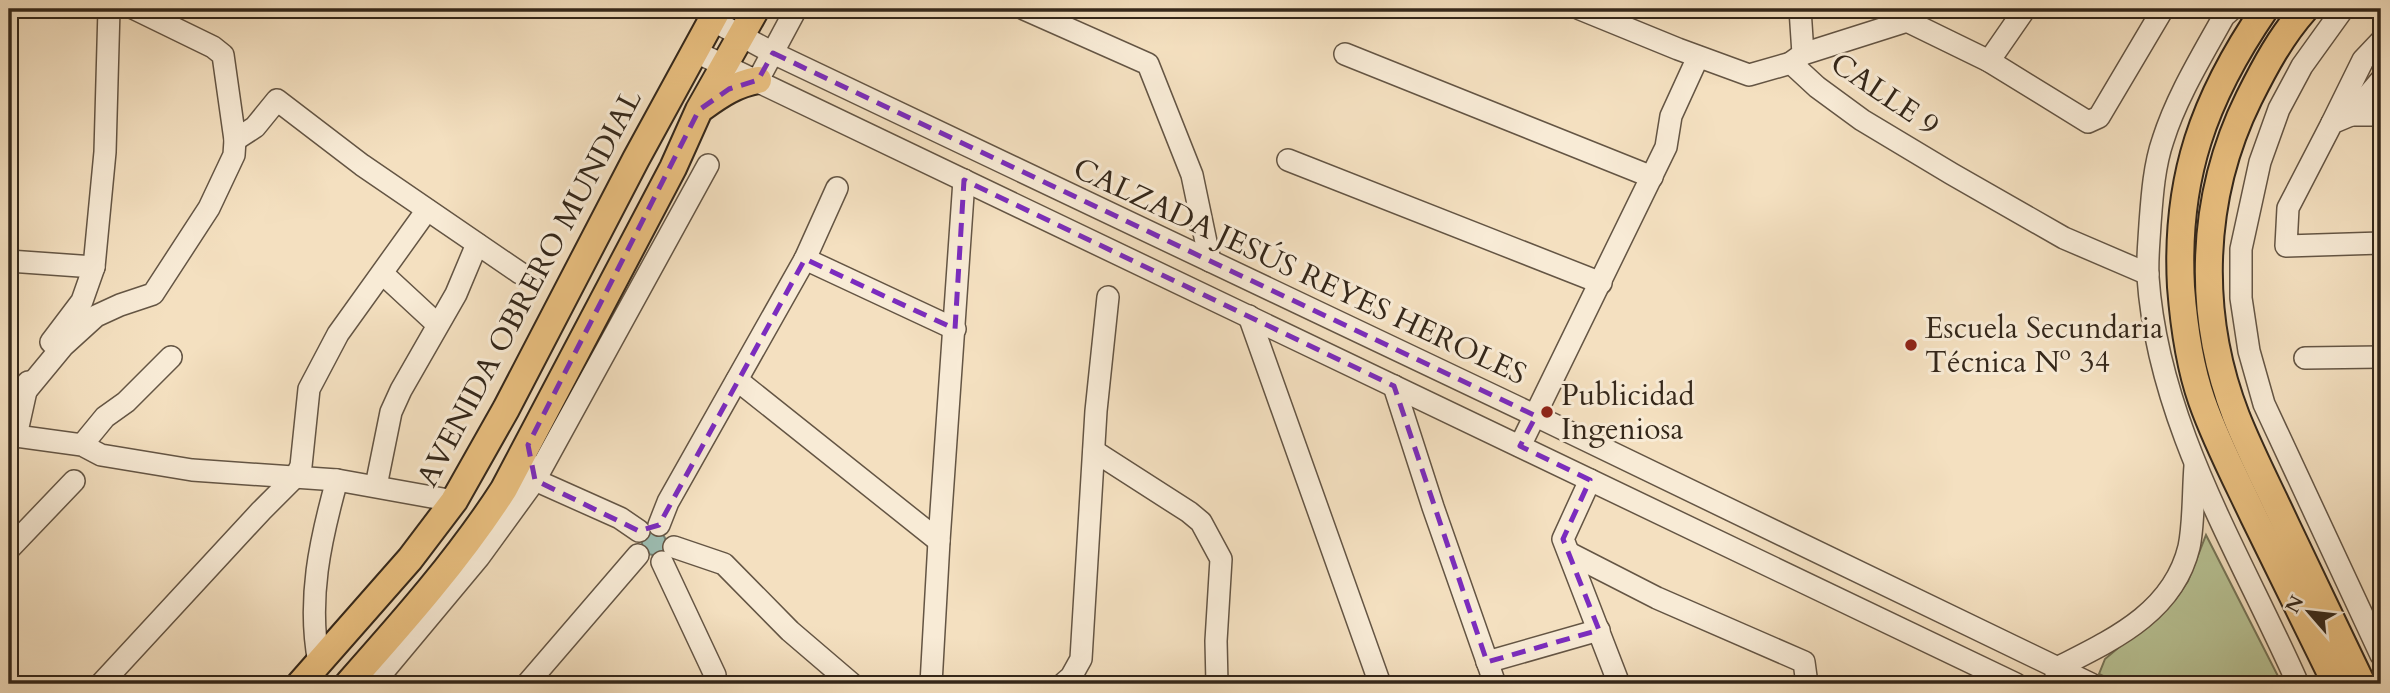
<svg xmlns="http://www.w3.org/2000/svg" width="2390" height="693" font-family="Cardo,serif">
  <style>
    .green { fill: #b8c395; stroke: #767558; stroke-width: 2 }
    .water { fill: #9cbdb2; stroke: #728175; stroke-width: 2 }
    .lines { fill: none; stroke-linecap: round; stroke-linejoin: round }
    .minor-casing { stroke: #645544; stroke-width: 24 }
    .major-casing { stroke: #34271a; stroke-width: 30 }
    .minor { stroke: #f8ebd6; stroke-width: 21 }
    .major { stroke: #eac080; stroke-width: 26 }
    .marked { fill: none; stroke: #7b2cbf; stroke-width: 5; stroke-dasharray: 14 9; stroke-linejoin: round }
    .poi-dot { fill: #8f2418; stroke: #f8ebd6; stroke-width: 2.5 }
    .labels { text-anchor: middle; stroke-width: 6; stroke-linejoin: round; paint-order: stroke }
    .street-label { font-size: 30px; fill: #34271a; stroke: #f8ebd6 }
    .poi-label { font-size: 30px; fill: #34271a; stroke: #f8ebd6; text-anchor: start }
  </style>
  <rect width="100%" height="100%" fill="#f4e0c0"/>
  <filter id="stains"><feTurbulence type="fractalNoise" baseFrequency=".00286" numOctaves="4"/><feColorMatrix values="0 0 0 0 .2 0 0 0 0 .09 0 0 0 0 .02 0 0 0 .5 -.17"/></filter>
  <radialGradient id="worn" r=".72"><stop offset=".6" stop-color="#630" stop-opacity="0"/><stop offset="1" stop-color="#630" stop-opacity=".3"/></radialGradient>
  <!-- green -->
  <polygon class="green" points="2206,535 2282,684 2120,684 2099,674 2105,659 2175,600 2188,581"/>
  <!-- water -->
  <circle class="water" cx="654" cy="543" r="12"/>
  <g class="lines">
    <!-- minor casing -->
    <g class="minor-casing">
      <g id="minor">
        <polyline points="707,9 712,20 773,53 1536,416 2091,684"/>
        <polyline points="1024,9 1148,64 1192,175 1210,261"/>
        <polyline points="1580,9 1678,49 1749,75 1791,63 1817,87 1862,120 1952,174 2064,238 2148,274"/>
        <path d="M2232,9L2224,16C2202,56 2177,96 2163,140C2154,166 2152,197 2150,224C2149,242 2147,260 2148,277C2158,424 2240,553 2298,684"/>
        <polyline points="2343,9 2302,66 2279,109 2260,162 2241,249 2241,298 2249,351 2264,404 2381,655"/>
        <polyline points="694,51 2016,684"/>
        <polyline points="1345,54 1652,177"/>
        <polyline points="1803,54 1907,21 1989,61 2088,122 2099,117 2163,9"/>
        <polyline points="1989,61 2025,9"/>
        <polyline points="1792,62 1803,54 1800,9"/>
        <polyline points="758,80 796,9"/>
        <polyline points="2381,80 2351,115 2332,123 2288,208 2286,246 2381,243"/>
        <polyline points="2351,115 2381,115"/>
        <polyline points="2332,123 2363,60 2381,41"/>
        <polyline points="235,140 255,127 277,100 362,165 520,273"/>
        <polyline points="1288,160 1601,283"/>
        <polyline points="805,259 955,329"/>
        <polyline points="9,261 94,267"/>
        <polyline points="383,274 437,324"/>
        <polyline points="1249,316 1380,684"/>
        <polyline points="51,342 82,301 94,267 105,152 109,9"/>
        <polyline points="2305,358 2381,357"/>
        <polyline points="737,380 939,541"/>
        <polyline points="1394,386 1433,507 1495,684"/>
        <polyline points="25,392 63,346 96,316 120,305 153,294 209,208 234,155 235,140 223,55 213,47 135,9"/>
        <polyline points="9,435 82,445 101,455 192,470 337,480 454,501"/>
        <polyline points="9,441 16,436 28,382"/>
        <polyline points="82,445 105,417 126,402 171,357"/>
        <polyline points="1520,446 1666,147 1671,116 1698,57"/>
        <polyline points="1094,451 1189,512 1201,522 1221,559 1216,641 1217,684"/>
        <polyline points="532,466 535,480 620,518 639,531"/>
        <polyline points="1590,480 1563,539 1619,684"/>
        <polyline points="376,486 391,412 401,390 456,294 477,244"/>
        <polyline points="659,525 668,502 805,259 837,188"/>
        <polyline points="674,547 724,564 790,631 852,684"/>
        <polyline points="9,549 74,481"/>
        <polyline points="1571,554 1657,598 1804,662 1807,684"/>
        <polyline points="662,562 715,675 713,684"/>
        <polyline points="1487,662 1599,630"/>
        <path d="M319,663C307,600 320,541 337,480"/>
        <polyline points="101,684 261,511 296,476 301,466 309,389 338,334 427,210"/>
        <polyline points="373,684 479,557 535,480 708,165"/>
        <polyline points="527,684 638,555"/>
        <polyline points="931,684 939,541 964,180"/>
        <polyline points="1063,684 1071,677 1081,659 1096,411 1108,297"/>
        <path d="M2055,684L2057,668C2112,640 2173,613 2189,547C2194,524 2193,490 2195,466"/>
      </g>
    </g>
    <!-- major casing -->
    <g class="major-casing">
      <g id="major">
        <path d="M2265,9C2204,98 2175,178 2181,287C2184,326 2189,364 2202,401C2216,441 2236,479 2254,517C2282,573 2309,629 2336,684"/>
        <path d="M2305,9C2281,36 2265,66 2249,98C2200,197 2196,313 2236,416C2251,454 2270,490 2287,527C2312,579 2337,632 2362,684"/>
        <path d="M703,107C721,94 736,84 758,80"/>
        <polyline points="300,684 410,559 454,501 506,409 636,159 718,9"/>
        <path d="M348,684C403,622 459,559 504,489L673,168L699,110L756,9"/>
      </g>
    </g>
    <!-- minor -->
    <use href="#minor" class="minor"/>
    <!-- major -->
    <use href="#major" class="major"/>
  </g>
  <!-- marked area -->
  <path class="marked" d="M773,53L1536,416L1520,446L1590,480L1563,539L1599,630L1487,662L1394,386L964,180L955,329L805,259L659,525L639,531L535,480L528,445L699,110L729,89L758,80Z"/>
  <!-- markers -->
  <g class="poi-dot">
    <circle cx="1911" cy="345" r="7"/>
    <circle cx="1547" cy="412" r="7"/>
  </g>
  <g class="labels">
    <!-- street labels -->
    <g class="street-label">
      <text transform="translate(1885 94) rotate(34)" y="10">CALLE 9</text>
      <text transform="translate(1300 271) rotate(25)" y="10">CALZADA JESÚS REYES HEROLES</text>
      <text transform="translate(529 288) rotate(-62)" y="10">AVENIDA OBRERO MUNDIAL</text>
    </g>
    <!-- poi labels -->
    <g class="poi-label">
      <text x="1925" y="338">Escuela Secundaria<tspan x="1925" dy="34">Técnica Nº 34</tspan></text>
      <text x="1561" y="405">Publicidad<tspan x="1561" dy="34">Ingeniosa</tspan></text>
    </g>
  </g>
  <!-- margin -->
  <rect width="2390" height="693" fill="none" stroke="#f4e0c0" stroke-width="35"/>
  <rect x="10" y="10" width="2369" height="672" fill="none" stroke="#34271a" stroke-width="3.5"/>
  <rect x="18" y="18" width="2355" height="658" fill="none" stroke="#34271a" stroke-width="2"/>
  <!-- north arrow -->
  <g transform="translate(2309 612) rotate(298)" stroke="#f8ebd6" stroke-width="5" paint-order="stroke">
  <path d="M0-5L12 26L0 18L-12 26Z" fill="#34271a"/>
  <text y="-10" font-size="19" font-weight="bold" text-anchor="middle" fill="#34271a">N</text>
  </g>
  <rect width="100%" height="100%" filter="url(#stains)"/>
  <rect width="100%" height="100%" fill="url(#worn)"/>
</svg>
